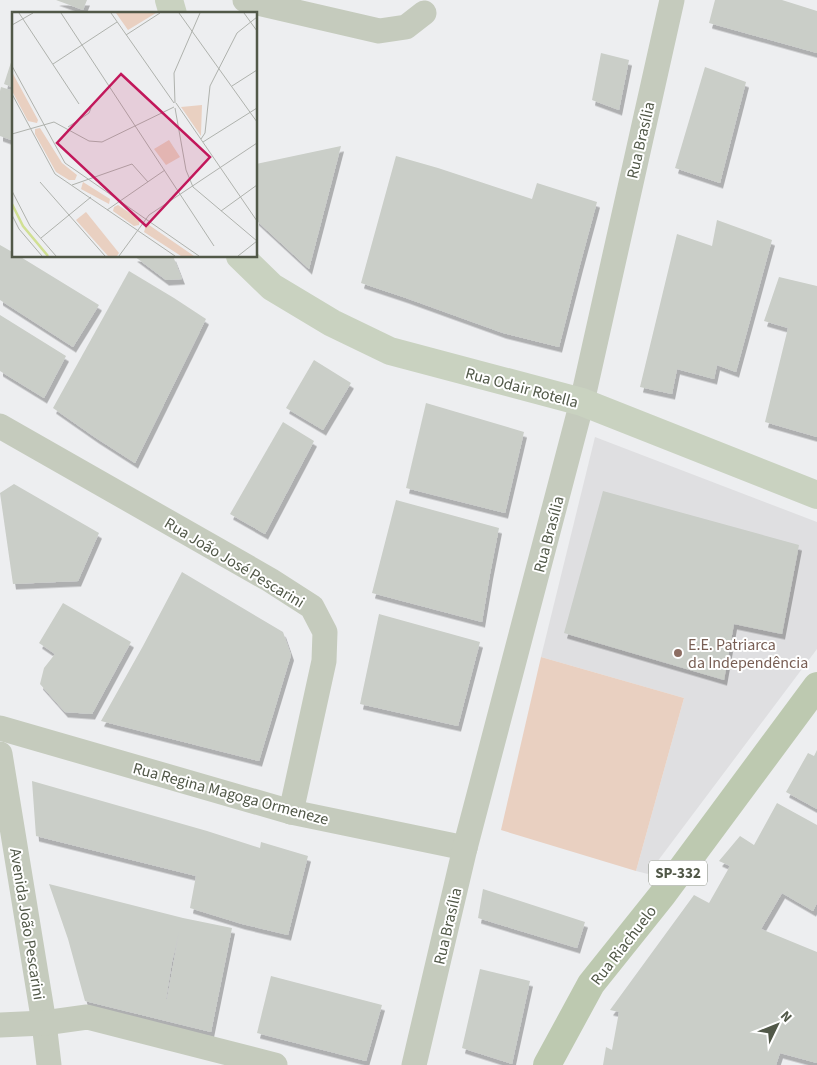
<svg xmlns="http://www.w3.org/2000/svg" width="817" height="1065" font-family="'Source Sans 3',sans-serif">
  <style>
    .education { fill: #dfdfe1 }
    .green { fill: #e9d0c1 }
    .building { fill: #cacec8; fill-rule: evenodd; filter: url(#shadow) }
    .lines { fill: none; stroke-linecap: round; stroke-linejoin: round }
    .street { stroke: #c5cbbd; stroke-width: 25 }
    .secondary { stroke: #c9d2c0; stroke-width: 28 }
    .primary { stroke: #bdc9b0; stroke-width: 28 }
    .education-dot { fill: #8d6e63; stroke: #fff; stroke-width: 2 }
    .labels { text-anchor: middle; stroke-width: 4; stroke-linejoin: round; paint-order: stroke }
    .shield { fill: #fff; stroke: #858a7f; stroke-width: 1 }
    .shield-label { font-size: 15px; font-weight: bold; fill: #515848 }
    .street-label { font-size: 16px; fill: #515848; stroke: #fff }
    .education-label { font-size: 16px; fill: #785e54; stroke: #fff; text-anchor: start }
    .inset-river { fill: none; stroke: #d1e093; stroke-width: 2.5 }
    .inset-road { fill: none; stroke: #afb2ad; stroke-width: 1 }
    .view { fill: #c2185b; fill-opacity: 0.15; stroke: #c2185b; stroke-width: 2.5 }
    .inset-edge { fill: none; stroke: #515848; stroke-width: 2.5 }
  </style>
  <defs>
    <filter id="shadow"><feDropShadow dx="3" dy="5.5" stdDeviation="0" flood-color="#0004"/></filter>
  </defs>
  <rect width="100%" height="100%" fill="#edeef0"/>
  <!-- education -->
  <polygon class="education" points="595,437 817,522 817,649 648,874 636,871 684,698 541,657"/>
  <!-- green -->
  <polygon class="green" points="541,657 684,698 636,871 501,830"/>
  <!-- building -->
  <g class="building">
    <polygon points="56,0 87,0 83,10"/>
    <polygon points="715,0 782,0 817,11 817,53 709,23"/>
    <polygon points="601,53 629,60 619,110 592,100"/>
    <polygon points="13,56 14,56 14,88 4,84"/>
    <polygon points="705,67 746,82 720,183 675,168"/>
    <polygon points="1,87 14,91 14,141 0,136 0,91"/>
    <polygon points="341,146 309,269 256,220 256,164"/>
    <polygon points="396,156 438,168 532,199 537,183 597,202 580,265 559,347 503,333 406,298 361,283"/>
    <polygon points="717,220 772,240 736,372 717,365 714,379 677,369 672,394 640,387 677,234 712,246"/>
    <polygon points="0,245 14,253 14,256 19,256 99,305 73,347 0,300"/>
    <polygon points="134,256 173,256 182,279 166,280"/>
    <polygon points="129,271 174,298 206,319 135,463 96,438 53,408"/>
    <polygon points="779,277 817,286 817,437 765,422 788,328 764,321"/>
    <polygon points="0,315 66,356 44,398 0,371"/>
    <polygon points="314,360 351,383 323,430 286,408"/>
    <polygon points="426,403 524,432 505,513 406,488"/>
    <polygon points="283,422 314,441 265,534 230,514"/>
    <polygon points="14,484 99,533 78,581 13,584 0,493"/>
    <polygon points="603,491 799,545 782,634 734,624 724,680 564,633"/>
    <polygon points="396,500 499,528 490,574 482,622 372,593"/>
    <polygon points="182,572 283,632 291,655 259,761 101,721 143,646"/>
    <polygon points="63,603 131,642 92,714 65,712 40,684 44,668 55,654 39,643"/>
    <polygon points="379,614 480,642 458,726 360,704"/>
    <polygon points="817,750 817,809 786,792 808,753 814,756"/>
    <polygon points="32,781 207,831 260,848 261,842 308,856 288,935 242,924 190,908 196,876 36,836"/>
    <polygon points="777,803 817,825 817,903 813,911 782,893 761,929 817,952 817,1063 780,1053 776,1065 603,1065 606,1047 612,1050 619,1012 610,1010 694,895 709,903 730,866 719,861 740,836 754,845"/>
    <path d="M49,884L183,918L232,928L211,1032L85,1001L68,939ZM179,932L167,999H166L172,962Z"/>
    <polygon points="483,889 585,922 577,948 478,918"/>
    <polygon points="480,969 530,981 512,1064 462,1048"/>
    <polygon points="271,976 382,1005 366,1061 257,1033"/>
  </g>
  <g class="lines">
    <!-- street -->
    <g class="street">
      <polyline points="245,0 379,31 406,27 424,13"/>
      <polyline points="0,426 270,580 312,607 325,632 324,661 291,812"/>
      <polyline points="0,728 291,812 465,848"/>
      <polyline points="0,754 44,1023 49,1065"/>
      <polyline points="0,1025 44,1023 87,1017 275,1065"/>
      <polyline points="414,1065 465,848 582,402 672,0"/>
    </g>
    <!-- secondary -->
    <g class="secondary">
      <polyline points="169,0 173,14"/>
      <polyline points="240,256 272,287 332,323 390,351 582,402 817,495"/>
    </g>
    <!-- primary -->
    <polyline class="primary" points="547,1065 591,984 663,894 817,686"/>
  </g>
  <!-- markers -->
  <circle class="education-dot" cx="678" cy="653" r="5"/>
  <g class="labels">
    <!-- shield labels -->
    <rect class="shield" x="649" y="860.5" width="58" height="25" rx="4"/>
    <g class="shield-label">
      <text x="678" y="878">SP-332</text>
    </g>
    <!-- street labels -->
    <g class="street-label">
      <text transform="translate(640 140) rotate(-77)" y="6">Rua Brasília</text>
      <text transform="translate(522 387) rotate(15)" y="6">Rua Odair Rotella</text>
      <text transform="translate(548 534) rotate(-75)" y="6">Rua Brasília</text>
      <text transform="translate(235 562) rotate(31)" y="6">Rua João José Pescarini</text>
      <text transform="translate(231 793) rotate(15)" y="6">Rua Regina Magoga Ormeneze</text>
      <text transform="translate(28 924) rotate(81)" y="6">Avenida João Pescarini</text>
      <text transform="translate(447 926) rotate(-77)" y="6">Rua Brasília</text>
      <text transform="translate(623 945) rotate(-52)" y="6">Rua Riachuelo</text>
    </g>
    <!-- education labels -->
    <g class="education-label">
      <text x="688" y="650">E.E. Patriarca<tspan x="688" dy="18">da Independência</tspan></text>
    </g>
  </g>
  <!-- overview -->
  <g transform="translate(12 12)">
    <rect width="245" height="245" fill="#edeef0"/>
    <path d="M104,1H144L116,18ZM0,60L26,108L25,111L16,109L0,79ZM190,93L189,122V124L169,95ZM28,116L50,151L65,163L63,168H57L44,160L23,122V117ZM157,128L168,145L154,153L142,137ZM71,170L98,187L97,192L69,177ZM106,193L128,208L127,213L122,214L101,199L102,195ZM134,213H137L182,244H169L132,220Z" fill="#e9d0c1"/>
    <path d="M74,200L107,241L105,244H96L64,208Z" fill="#e9d0c1"/>
    <path class="inset-river" d="M0,192L11,214L36,244"/>
    <path class="inset-road" d="M7,1L67,92M49,1L202,234M99,1L162,91M167,1L245,110M232,1L245,19M0,13L21,1M114,23L148,1M41,52L105,10M0,54L53,151L187,244M220,74L245,58M0,82L43,162L163,244M163,91L162,61L188,1M164,91L245,209M163,96L174,158L181,175L245,229M56,115L77,101L79,96M0,122L42,110L77,129L90,130L162,95M189,127L193,121L198,74L225,21L245,5M191,130L245,96M28,170L93,244M60,173L120,152L136,170M0,179L18,214L44,244M95,198L153,158M209,199L245,173M0,203L7,217L30,244M29,226L79,185M107,244L137,203L245,131M226,244L245,229"/>
    <path class="view" d="M109,62L198,145L134,214L45,131Z"/>
    <rect width="245" height="245" class="inset-edge"/>
  </g>
  <!-- north arrow -->
  <g transform="translate(777 1025) rotate(47)" stroke="#ffffff" stroke-width="4" paint-order="stroke">
  <path d="M0-4L9 19L0 12L-9 19Z" fill="#515848"/>
  <text y="-8" font-size="14" font-weight="bold" text-anchor="middle" fill="#515848">N</text>
  </g>
</svg>
